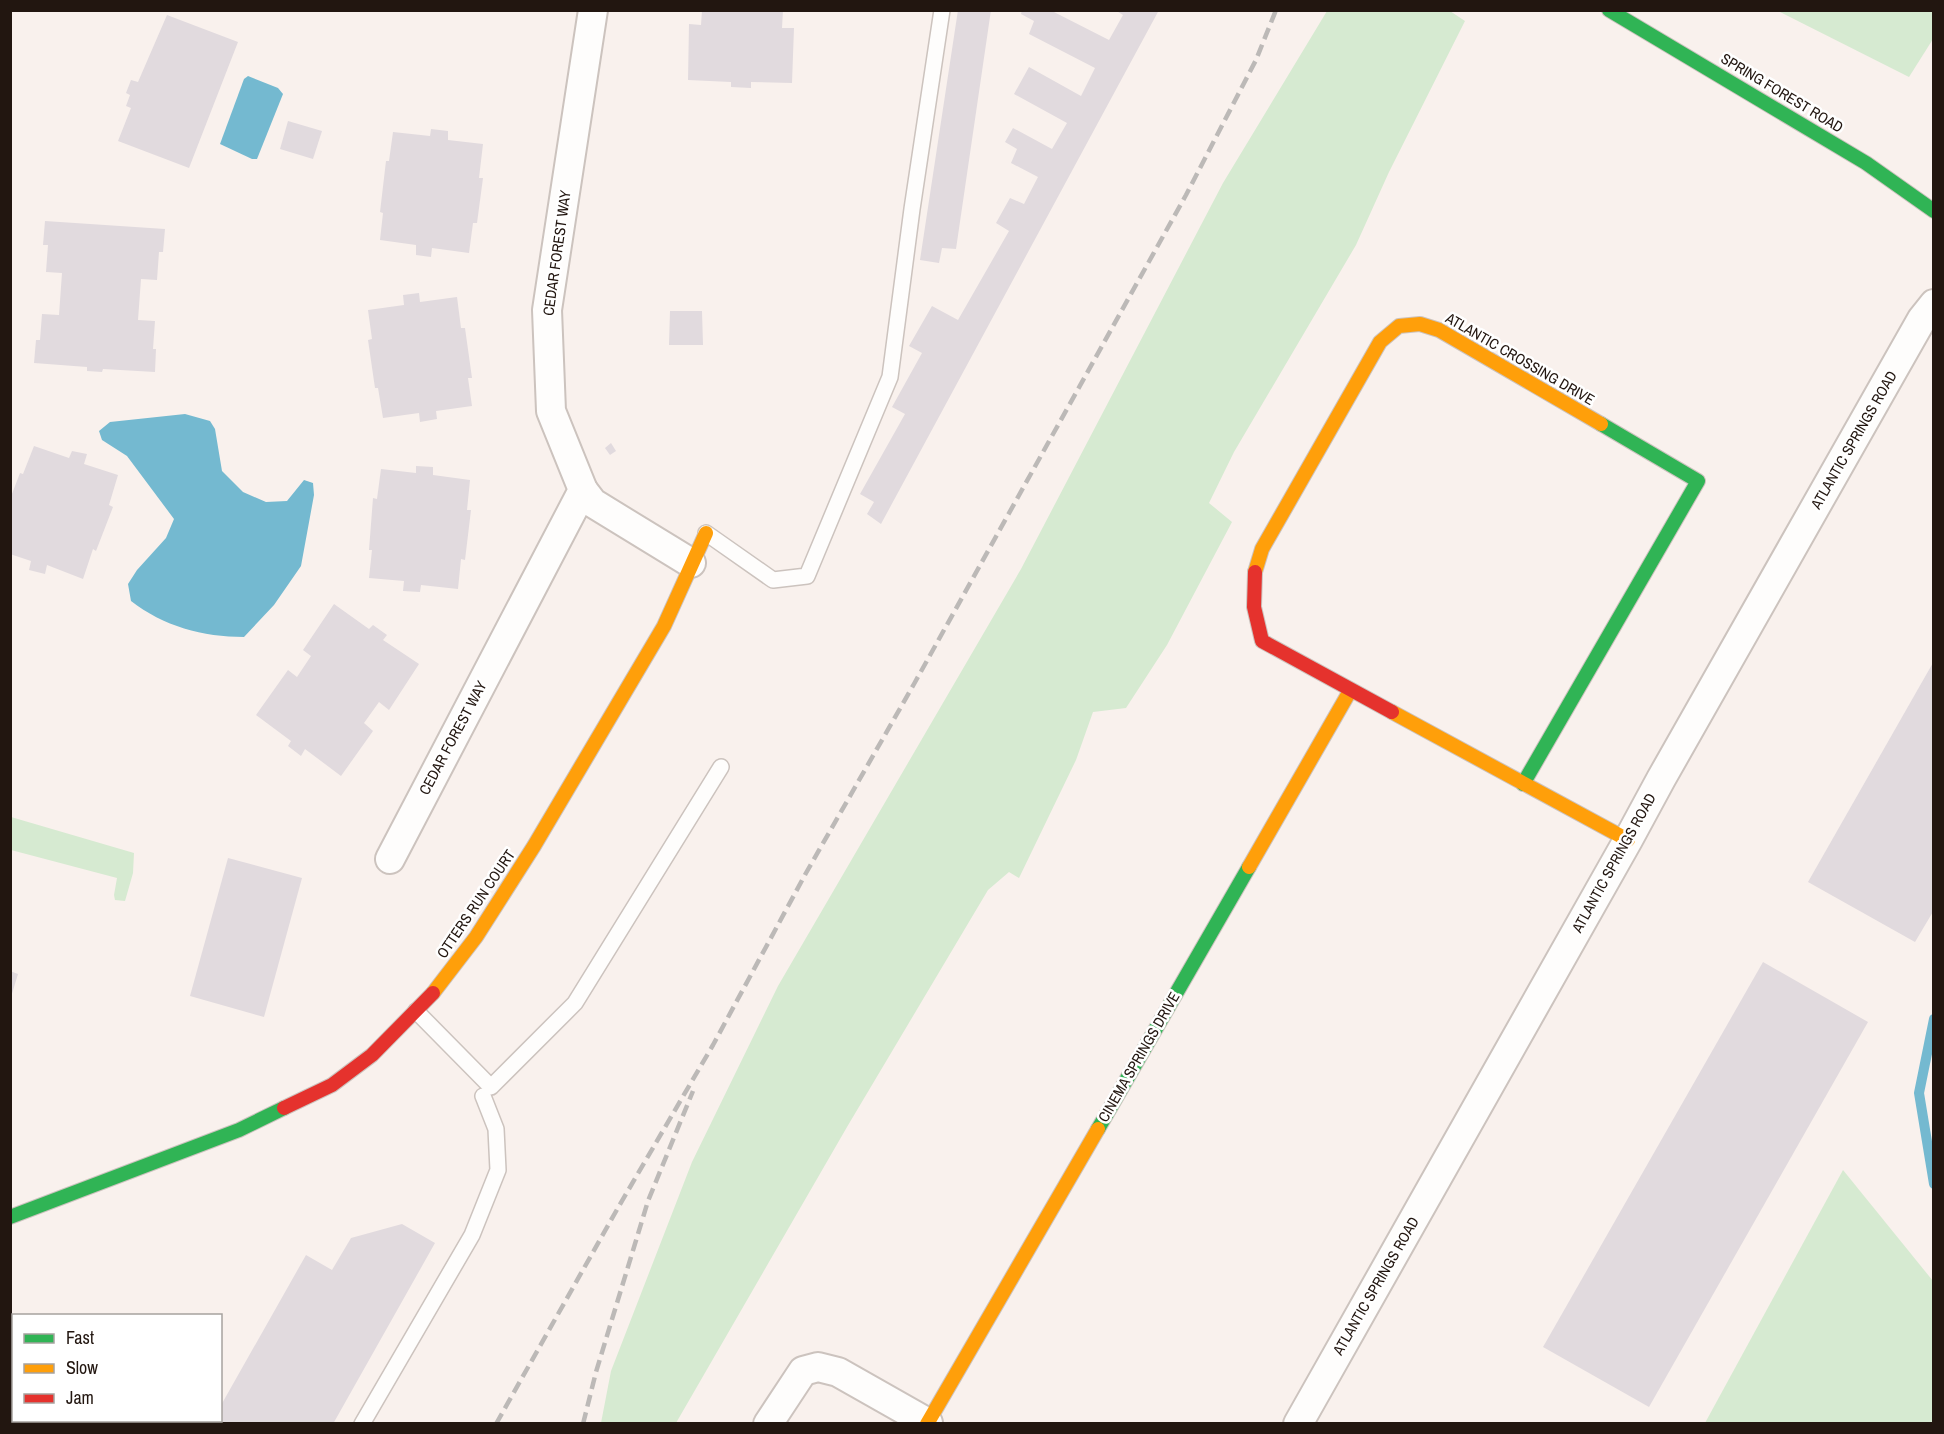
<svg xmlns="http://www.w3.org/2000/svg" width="1944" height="1434" font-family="'Archivo Narrow',sans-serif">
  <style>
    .green { fill: #d6ead1 }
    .water { fill: #74b9d0 }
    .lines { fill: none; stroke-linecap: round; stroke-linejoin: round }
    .stream { stroke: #74b9d0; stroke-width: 10 }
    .building { fill: #e1dade }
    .lane-casing { stroke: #ccc3be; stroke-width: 18 }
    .street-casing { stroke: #ccc3be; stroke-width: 32 }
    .fast-casing { stroke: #ccc3be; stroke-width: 16 }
    .slow-casing { stroke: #ccc3be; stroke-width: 16 }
    .jam-casing { stroke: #ccc3be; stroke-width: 16 }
    .lane { stroke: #fefdfc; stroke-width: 15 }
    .street { stroke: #fefdfc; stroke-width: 28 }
    .fast { stroke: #30b455; stroke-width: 14 }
    .slow { stroke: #ff9f0a; stroke-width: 14 }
    .jam { stroke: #e5322d; stroke-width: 14 }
    .rail { stroke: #bcb9b7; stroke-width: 4.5; stroke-dasharray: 12 6; stroke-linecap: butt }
    .labels { text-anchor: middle; stroke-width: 5; stroke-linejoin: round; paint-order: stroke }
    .street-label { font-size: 15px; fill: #221610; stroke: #fff }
  </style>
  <rect width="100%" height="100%" fill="#f9f1ed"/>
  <!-- green -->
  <g class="green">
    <polygon points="1327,11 1450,11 1465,21 1389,172 1356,245 1234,452 1209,503 1232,522 1167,645 1126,708 1093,712 1076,760 1019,878 1009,872 988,890 847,1127 676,1423 601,1423 611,1371 692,1162 778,986 1021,569 1223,183"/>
    <polygon points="1778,11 1933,11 1933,39 1909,77"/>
    <polygon points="11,817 134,853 133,873 125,901 115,900 114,895 117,878 11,850"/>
    <polygon points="1843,1170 1933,1281 1933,1423 1705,1423"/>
  </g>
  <!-- water -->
  <g class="water">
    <polygon points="248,76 278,88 283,94 257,159 252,159 220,144 244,79"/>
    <path d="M185,414L210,421L215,429L222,471L243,492L266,502L287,501L304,480L313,483L314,495L301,566L274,605L244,637C203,637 163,626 131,601L128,584L137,570L166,538L174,519L127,456L102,440L99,431L110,422Z"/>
  </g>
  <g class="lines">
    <!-- stream -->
    <polyline class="stream" points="1934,1019 1919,1093 1934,1184"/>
  </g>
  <!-- building -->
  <g class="building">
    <polygon points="702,10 783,10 782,28 794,28 792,83 751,82 751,88 731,87 731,82 688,80 689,24 701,25"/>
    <polygon points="958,10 991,10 956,249 942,248 939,263 920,260"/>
    <polygon points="1022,10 1050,10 1109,40 1123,15 1115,10 1159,10 881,524 867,514 874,502 860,494 905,414 892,407 922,353 909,346 932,306 958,320 1009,231 996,223 1010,198 1024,204 1038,177 1011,163 1017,149 1005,142 1013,128 1052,149 1067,123 1014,94 1029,67 1081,96 1095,68 1029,34 1034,21 1021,14"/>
    <polygon points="167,15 238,42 189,168 118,141 131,108 126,106 130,95 126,93 131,80 138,82"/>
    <polygon points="288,121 322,131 313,159 280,149"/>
    <polygon points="431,129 448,131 448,140 483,144 479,178 483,178 477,223 473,223 469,253 432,248 431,257 416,255 416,245 380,240 383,213 380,212 386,161 389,161 393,132 430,136"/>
    <polygon points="45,221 165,229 163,252 159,252 157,280 141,279 138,320 155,321 153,349 156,349 155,372 103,369 102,372 87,371 87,367 34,363 36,340 40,340 42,314 59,315 62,273 46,272 48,245 43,245"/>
    <polygon points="419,293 420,302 457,297 461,328 465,328 472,378 468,378 472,406 436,411 437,419 420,422 419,413 383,418 378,388 375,388 368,340 372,339 368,310 404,305 403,295"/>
    <polygon points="670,311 702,311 703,345 669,345"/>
    <polygon points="611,443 616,451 610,455 605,448"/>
    <polygon points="34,446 69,458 72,451 87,454 84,464 118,475 109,505 113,507 96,551 93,549 83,579 47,565 45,574 29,570 31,561 10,554 10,499 20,473 23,474"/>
    <polygon points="416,466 433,467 433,475 470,480 467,510 471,510 465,560 461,559 458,589 421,585 420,592 403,591 404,581 369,578 372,550 369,550 373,498 377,499 381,469 416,473"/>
    <polygon points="334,604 369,629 373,625 387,635 383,640 419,664 389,710 379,702 364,723 373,731 341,776 305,749 301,756 288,746 291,741 256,715 288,670 297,677 311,656 303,650"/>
    <polygon points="1934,661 1934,910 1915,942 1808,882"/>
    <polygon points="228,858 302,878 264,1017 190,996"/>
    <polygon points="1763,962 1868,1022 1649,1407 1543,1347"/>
    <polygon points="10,971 18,974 11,997 10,997"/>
    <polygon points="402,1224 435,1243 333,1424 211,1424 213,1420 220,1420 220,1407 306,1255 332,1270 351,1238"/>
  </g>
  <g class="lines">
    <!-- lane casing -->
    <g class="lane-casing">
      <g id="lane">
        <polyline points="706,533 773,580 807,576 890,377 912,209 942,10"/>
        <polyline points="416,1011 491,1087 575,1003 721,767"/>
        <polyline points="362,1424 472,1235 498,1170 496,1129 483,1096"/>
      </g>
    </g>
    <!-- street casing -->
    <g class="street-casing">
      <g id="street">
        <polyline points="583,490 593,503 691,563"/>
        <polyline points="390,859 583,490 551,411 547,310 593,10"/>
        <polyline points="768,1424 803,1371 818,1367 838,1372 928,1423"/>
        <polyline points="1298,1424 1628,840 1661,779 1922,319 1934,304"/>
      </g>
    </g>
    <!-- fast casing -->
    <g class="fast-casing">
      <g id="fast">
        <polyline points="1609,10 1866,163 1934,211"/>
        <polyline points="1523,784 1698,481 1601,424"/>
        <polyline points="1098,1129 1249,867"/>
        <polyline points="10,1217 239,1130 284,1108"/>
      </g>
    </g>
    <!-- slow casing -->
    <g class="slow-casing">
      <g id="slow">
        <polyline points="1255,572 1262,549 1380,342 1399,326 1420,324 1439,330 1601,424"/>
        <polyline points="1392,712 1628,840"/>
        <polyline points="1249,867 1350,691"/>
        <polyline points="433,993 476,937 534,846 664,626 706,533"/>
        <polyline points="927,1424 1098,1129"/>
      </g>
    </g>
    <!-- jam casing -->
    <g class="jam-casing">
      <g id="jam">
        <polyline points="1255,572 1254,607 1262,641 1392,712"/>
        <polyline points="284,1108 332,1085 372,1055 433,993"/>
      </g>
    </g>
    <!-- lane -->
    <use href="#lane" class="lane"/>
    <!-- street -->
    <use href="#street" class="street"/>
    <!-- fast -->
    <use href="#fast" class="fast"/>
    <!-- slow -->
    <use href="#slow" class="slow"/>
    <!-- jam -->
    <use href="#jam" class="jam"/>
    <!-- rail -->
    <g class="rail">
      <polyline points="496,1424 619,1206 713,1045 806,873 914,684 1186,195 1256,60 1276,10"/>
      <polyline points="583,1424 596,1372 648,1201 693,1091"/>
    </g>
  </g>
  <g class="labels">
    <!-- street labels -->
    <g class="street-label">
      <text transform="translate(1782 93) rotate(31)" y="5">SPRING FOREST ROAD</text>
      <text transform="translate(557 253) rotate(-82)" y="5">CEDAR FOREST WAY</text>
      <text transform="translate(1520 359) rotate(30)" y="5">ATLANTIC CROSSING DRIVE</text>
      <text transform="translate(1854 440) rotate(-60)" y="5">ATLANTIC SPRINGS ROAD</text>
      <text transform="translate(453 738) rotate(-62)" y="5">CEDAR FOREST WAY</text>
      <text transform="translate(1614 863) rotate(-61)" y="5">ATLANTIC SPRINGS ROAD</text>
      <text transform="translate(476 904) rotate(-56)" y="5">OTTERS RUN COURT</text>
      <text transform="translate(1139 1057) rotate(-60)" y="5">CINEMA SPRINGS DRIVE</text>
      <text transform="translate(1376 1286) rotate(-60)" y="5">ATLANTIC SPRINGS ROAD</text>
    </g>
  </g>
  <!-- border -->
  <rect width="1944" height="1434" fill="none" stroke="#221610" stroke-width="24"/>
  <!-- legend -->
  <rect x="12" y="1314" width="210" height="108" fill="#ffffff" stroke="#a7a29f" stroke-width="1.5"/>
  <rect x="24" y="1334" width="30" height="9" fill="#30b455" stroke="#a7a29f" stroke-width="1.5"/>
  <text x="66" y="1344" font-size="18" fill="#221610">Fast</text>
  <rect x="24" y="1364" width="30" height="9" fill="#ff9f0a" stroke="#a7a29f" stroke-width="1.5"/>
  <text x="66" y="1374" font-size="18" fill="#221610">Slow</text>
  <rect x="24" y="1394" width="30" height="9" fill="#e5322d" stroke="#a7a29f" stroke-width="1.5"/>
  <text x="66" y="1404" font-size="18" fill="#221610">Jam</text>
</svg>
